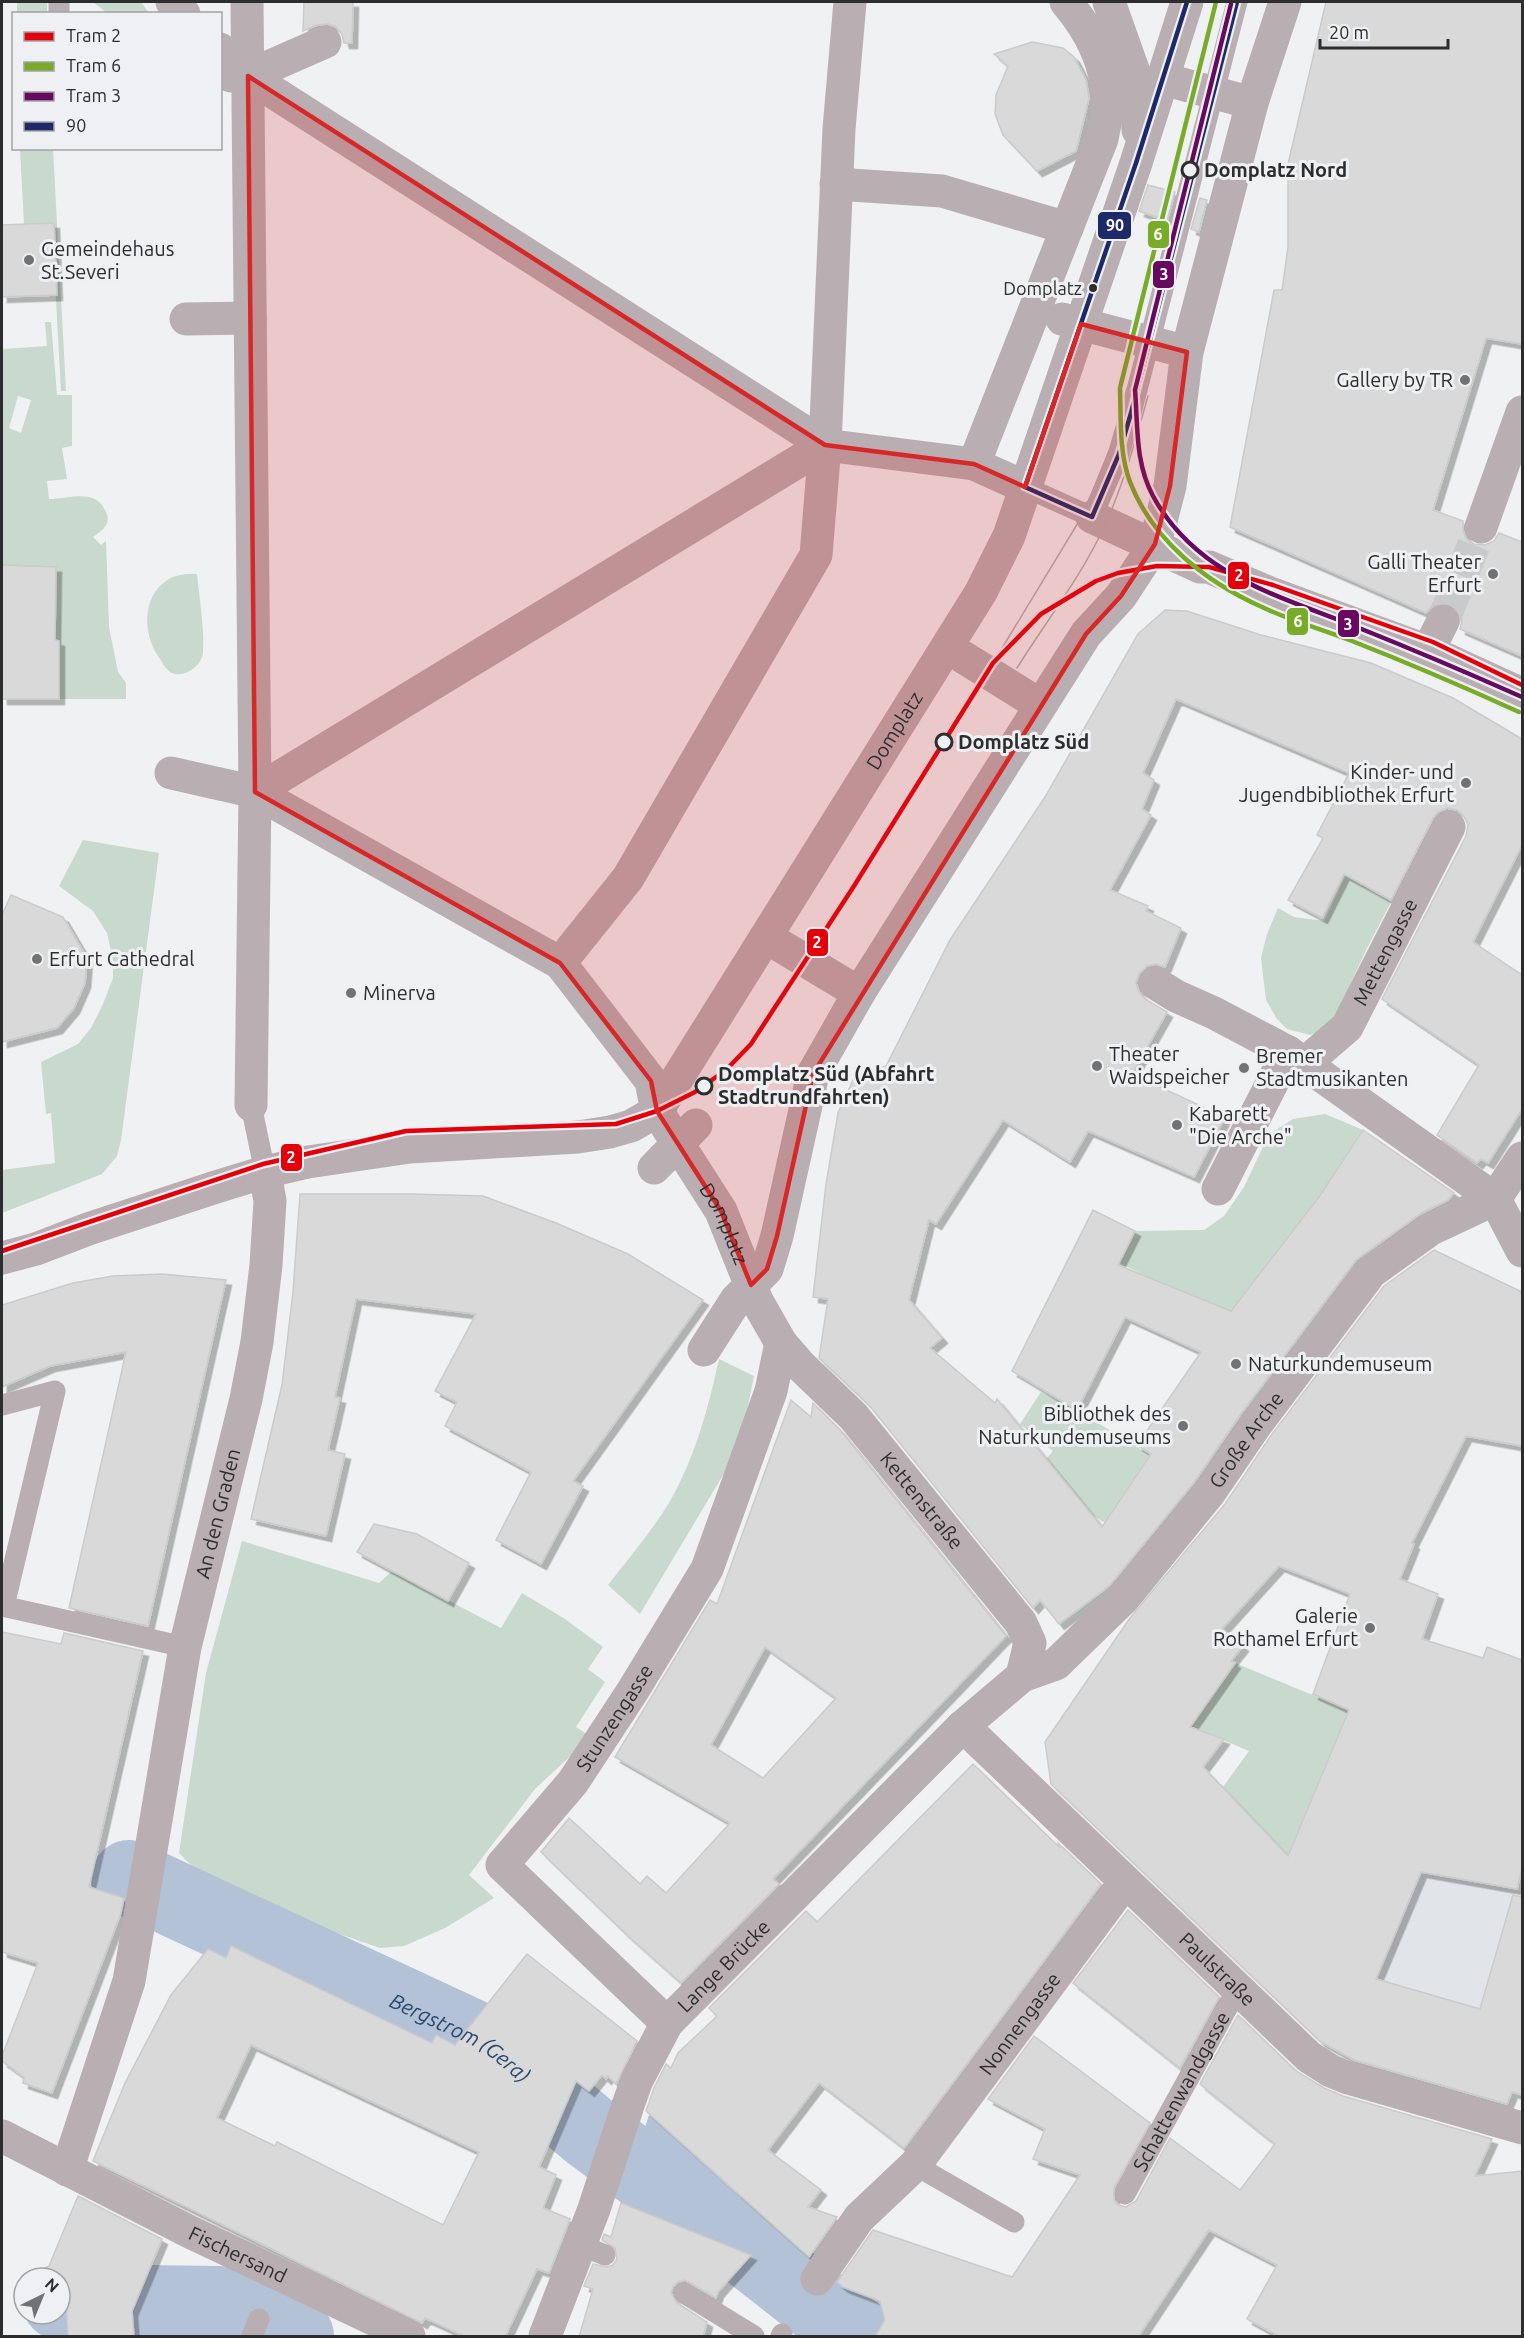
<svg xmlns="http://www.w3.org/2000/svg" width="1524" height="2338" font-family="Ubuntu,sans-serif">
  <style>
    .built { fill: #e1e4e9 }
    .green { fill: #c8d9cd; fill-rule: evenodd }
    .water { fill: #b3c2d7 }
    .pier { fill: #f0f1f2 }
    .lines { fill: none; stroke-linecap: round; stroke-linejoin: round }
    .stream { stroke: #b3c2d7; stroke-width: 14 }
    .river { stroke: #b3c2d7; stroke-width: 76 }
    .building { fill: #d9d9da; stroke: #cbcbcc; stroke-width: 1.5; fill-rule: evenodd; filter: url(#shadow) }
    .street-tunnel { stroke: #c9cacb; stroke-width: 33; stroke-dasharray: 33 16; stroke-linecap: butt }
    .lane { stroke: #b9aeb1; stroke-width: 21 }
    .street { stroke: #b9aeb1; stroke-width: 33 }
    .tram { stroke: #b4aeb1; stroke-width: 1.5 }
    .bus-1-casing { stroke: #eff0f3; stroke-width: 9 }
    .bus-1 { stroke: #1d2968; stroke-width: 4.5 }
    .tram-1-casing { stroke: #eff0f3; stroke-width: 9 }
    .tram-2-casing { stroke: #eff0f3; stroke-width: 9 }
    .tram-3-casing { stroke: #eff0f3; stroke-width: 9 }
    .tram-1 { stroke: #e3000b; stroke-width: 4.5 }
    .tram-2 { stroke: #78ac28; stroke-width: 4.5 }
    .tram-3 { stroke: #67095f; stroke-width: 4.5 }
    .marked { fill: #d62828; fill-opacity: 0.2; stroke: #d62828; stroke-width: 4.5; stroke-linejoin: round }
    .stop-dot { fill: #eff0f3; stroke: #2c2d2e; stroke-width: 3 }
    .poi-dot { fill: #717273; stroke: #eff0f3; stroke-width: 2 }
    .bus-dot { fill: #2c2d2e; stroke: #eff0f3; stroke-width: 2 }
    .labels { text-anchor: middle; stroke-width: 6; stroke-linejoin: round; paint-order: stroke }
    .bus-label { font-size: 18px; fill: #2c2d2e; stroke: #eff0f3; text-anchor: end }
    .stop-label { font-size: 20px; font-weight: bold; fill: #2c2d2e; stroke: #eff0f3; text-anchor: start }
    .poi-label { font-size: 20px; fill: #2c2d2e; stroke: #eff0f3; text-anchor: start }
    .street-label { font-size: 20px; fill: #2c2d2e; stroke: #eff0f3 }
    .water-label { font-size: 21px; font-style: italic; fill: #294670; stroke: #eff0f3 }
    .line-badge { stroke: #eff0f3; stroke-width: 2 }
    .badge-label { font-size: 16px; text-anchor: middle; font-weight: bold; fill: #fff }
  </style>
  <defs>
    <filter id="shadow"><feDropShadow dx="5.5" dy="5.5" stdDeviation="0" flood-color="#0004"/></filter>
  </defs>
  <rect width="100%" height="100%" fill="#f0f1f2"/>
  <!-- built -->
  <polygon class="built" points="1421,1869 1443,1876 1522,1891 1522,2022 1371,1978"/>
  <!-- green -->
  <g class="green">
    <rect x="17" y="2" width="30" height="11"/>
    <polygon points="93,2 141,2 149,13 107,13"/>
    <polygon points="20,149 53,149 66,391 61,391 52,227 46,223 24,224"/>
    <path d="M45,322H51L57,395H72V446L62,448L67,479L47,481L49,499C68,499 95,488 105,510C112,524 104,529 93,537L101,545L106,541L109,627L118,672L126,683V699H59V641L55,640L56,567L2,565V349L47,346ZM18,396L31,400L21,433L9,428Z"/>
    <path d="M197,574C199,594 205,634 203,652C202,659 199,664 194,668C188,673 180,676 172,673C166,670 162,662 158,656C143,634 142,597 166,581C175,574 186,574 197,574Z"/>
    <polygon points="83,840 159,853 121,1140 117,1156 102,1174 2,1213 2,1170 55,1163 51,1113 46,1114 41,1062 78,1044 91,1028 103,1004 113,978 113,960 107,933 93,911 59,886"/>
    <polygon points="1352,862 1377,877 1370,890 1391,902 1365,952 1336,1017 1322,1031 1310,1035 1287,1029 1277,1019 1266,1000 1261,958 1267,934 1278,908 1294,917 1324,921"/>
    <polygon points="1325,1114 1363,1130 1319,1197 1231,1311 1146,1276 1119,1263 1135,1231 1204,1230 1224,1216 1244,1187 1269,1134 1293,1119"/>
    <path d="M719,1359L754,1376L746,1416L726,1470L640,1614L608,1585C629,1558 651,1532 669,1503C695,1458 708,1409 719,1359Z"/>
    <polygon points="1041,1392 1077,1410 1150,1455 1105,1523 1091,1514 1046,1459 1053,1451 1020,1424"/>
    <polygon points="242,1541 379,1583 392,1571 501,1628 522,1593 565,1619 603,1647 588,1669 605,1682 576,1727 591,1737 535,1789 469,1875 494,1898 445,1928 404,1946 380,1948 331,1931 252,1897 194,1868 179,1853 206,1673"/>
    <polygon points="1235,1663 1349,1710 1283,1867 1250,1816 1223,1787 1249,1751 1190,1726"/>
  </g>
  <!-- water -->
  <path class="water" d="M649,2114L739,2196L822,2289L881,2336H838C824,2324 806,2317 791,2307C736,2270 679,2237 621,2203Z"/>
  <!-- pier -->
  <polygon class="pier" points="647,2113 649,2114 621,2203 618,2203"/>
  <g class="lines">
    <!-- stream -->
    <polyline class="stream" points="78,1861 129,1878"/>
    <!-- river -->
    <g class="river">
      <path id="s1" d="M129,1878L486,2044L590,2132L742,2245L858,2336"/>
      <polyline points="60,2302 220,2304 296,2336"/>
    </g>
  </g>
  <!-- building -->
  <g class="building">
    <polygon points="304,2 353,2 352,43 344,43 342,34 336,27 328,24 317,25 303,31"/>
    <polygon points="1326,2 1522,2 1522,344 1486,338 1433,510 1463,521 1463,531 1467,540 1474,544 1485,545 1494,541 1499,533 1522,542 1522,656 1460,629 1462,620 1459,611 1451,604 1442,602 1433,605 1426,613 1230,527 1274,290 1282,290 1288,247 1288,164"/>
    <polygon points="1032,42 1063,48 1074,57 1086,80 1089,98 1076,151 1037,171 1003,135 995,114 996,95 1008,66 994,54"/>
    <polygon points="1148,185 1175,192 1167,221 1139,211"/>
    <polygon points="1200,198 1207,200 1199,232 1191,229"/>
    <polygon points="54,223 57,295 2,297 2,225"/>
    <polygon points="2,565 56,567 55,640 59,641 59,699 2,699"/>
    <polygon points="1165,610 1187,611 1261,635 1371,663 1453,698 1522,739 1522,845 1473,942 1522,975 1522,1109 1488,1163 1481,1159 1477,1163 1437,1135 1479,1065 1382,999 1466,836 1468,825 1464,816 1457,810 1447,808 1438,812 1433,818 1391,900 1344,874 1322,918 1288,900 1323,838 1317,835 1349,773 1176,699 1143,773 1154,780 1142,809 1151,815 1110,890 1148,906 1146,911 1181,928 1165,967 1156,964 1147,966 1139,974 1136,983 1139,992 1145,999 1167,1012 1132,1074 1225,1117 1194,1177 1088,1131 1070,1162 1003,1120 936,1224 929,1220 909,1300 942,1338 930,1348 995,1403 997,1399 1102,1527 1151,1454 1137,1445 1201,1352 1125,1317 1077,1410 1012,1371 1093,1210 1135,1231 1118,1265 1231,1311 1319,1197 1363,1130 1454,1193 1448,1200 1420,1214 1356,1260 1240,1415 1195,1481 1109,1586 1059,1624 1040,1600 1033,1608 869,1405 819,1358 828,1299 813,1297 826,1184 838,1113 854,1078 886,1066 950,940 1045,797 1138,634"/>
    <polygon points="11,895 63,917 87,958 85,983 74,1008 57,1028 2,1042 2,915"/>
    <polygon points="300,1194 413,1194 483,1196 556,1223 628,1254 703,1300 573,1481 583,1486 541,1564 496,1540 531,1472 445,1426 457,1402 435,1391 476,1314 356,1299 335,1397 340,1398 328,1450 345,1454 326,1536 251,1519 282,1385 293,1292"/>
    <path d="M1434,1250L1522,1292V1446L1466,1436L1412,1543L1414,1544L1400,1579L1438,1594L1422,1639L1483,1658L1487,1647L1522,1660V1868L1517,1889L1421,1872L1376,1979L1480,2009L1513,1895L1522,1897V2095L1512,2092L1507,2104L1354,2060L1321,2042L1051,1784L1045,1742L1130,1618L1225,1504L1270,1437L1384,1286ZM1279,1566L1350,1594L1313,1694L1349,1710L1288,1856L1203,1767L1224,1739L1190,1727L1235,1663L1231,1661L1243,1646L1222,1629Z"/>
    <polygon points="162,1274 226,1280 148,1626 69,1608 126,1352 50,1366 2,1387 2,1305 73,1283 113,1276"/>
    <path d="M791,1400L811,1417L813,1403L840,1430L1006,1636L773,1879L779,1884L681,1983L627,1935L541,1852L569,1818L640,1884L647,1876L666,1893L730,1823L615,1757L710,1600L717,1604ZM765,1647L836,1698L763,1778L711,1745Z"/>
    <polygon points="374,1524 417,1534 469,1563 448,1601 357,1552"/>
    <polygon points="2,1632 61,1644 64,1633 143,1651 89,1887 124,1898 121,1913 52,2093 23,2083 24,2077 2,2061 2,2056 38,1963 2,1952"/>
    <polygon points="973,1764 1059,1847 1058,1843 1101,1884 904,2148 819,2083 768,2150 821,2190 808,2207 837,2217 809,2257 646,2111 654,2088 666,2064 671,2068 678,2053 717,2016 709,2008 806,1911 817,1922"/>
    <polygon points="1128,1910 1219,1997 1180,2068 1073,1983"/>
    <path d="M231,1946L432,2043L436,2035L455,2045L527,1954L637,2041L616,2084L608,2076L606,2079L602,2075L589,2091L576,2081L539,2167L556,2175L543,2208L570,2219L549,2273L537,2269L505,2337H466L425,2318L422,2323L93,2161L125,2083L171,1995L208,1949L226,1958ZM251,2045L479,2152L443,2225L277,2142L275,2146L217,2118Z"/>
    <polygon points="1238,2015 1296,2071 1324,2088 1343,2096 1492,2139 1475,2176 1522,2171 1522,2337 1280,2337 1247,2319 1277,2265 1209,2230 1138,2337 875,2337 885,2320 880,2301 843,2287 837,2282 873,2230 1012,2277 1080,2175 1033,2159 1045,2129 988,2099 1034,2036 1150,2123 1114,2188 1114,2200 1118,2205 1126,2207 1136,2201 1170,2138 1240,2190 1275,2144 1200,2084"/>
    <polygon points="78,2196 162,2239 132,2311 134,2337 68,2337 65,2278 44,2278"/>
    <polygon points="621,2203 751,2255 718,2292 716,2298 685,2280 678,2282 673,2287 671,2293 677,2303 707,2322 703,2337 579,2337 593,2289 584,2286 593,2264 607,2267 613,2265 617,2259 615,2248 602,2240 604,2234 611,2237"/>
  </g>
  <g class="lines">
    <!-- street-tunnel -->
    <polyline class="street-tunnel" points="1443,621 1481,527"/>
    <!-- lane -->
    <g class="lane">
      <polyline points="59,2 59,14"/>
      <polyline points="1025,487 1092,517 1119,454 1131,413 1237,2"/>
      <polyline points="251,1105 265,1172"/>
      <polyline points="2,1405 55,1391 4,1606"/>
      <polyline points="2,1606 185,1647"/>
      <polyline points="915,2165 1014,2222"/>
      <path id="s2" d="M1125,2194L1237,1990"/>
      <polyline points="580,2245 605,2255"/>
      <polyline points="684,2293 754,2336"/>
      <polyline points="252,2336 259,2319"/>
      <polyline points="781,2336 782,2334"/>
    </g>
    <!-- street -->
    <g class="street">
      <polyline points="172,2 184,14"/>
      <polyline points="247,2 255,792 251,1105"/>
      <path id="s3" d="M850,2L839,129L825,445L816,555L628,878L560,963L651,1081L657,1111L721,1211L757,1301L781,1343L801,1366L854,1417L1021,1623L1030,1643L1022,1676"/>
      <polyline points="1109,2 1136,78 1138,130"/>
      <polyline points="220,49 248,76 825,445 974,464 1025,487"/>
      <polyline points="231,76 248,76 325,42"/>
      <polyline points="1178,83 1252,103"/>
      <polyline points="836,184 942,191 1067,228"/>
      <polyline points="186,319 250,318"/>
      <polyline points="1062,319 1187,352"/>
      <path d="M974,464L1102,139C1104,126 1109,111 1108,98C1106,62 1089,29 1066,2"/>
      <polyline points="1092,517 1200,567 1209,567 1270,593 1428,651 1522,694"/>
      <polyline points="1481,527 1522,412"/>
      <polyline points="1428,651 1443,621"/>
      <polyline points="963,657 1040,705"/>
      <polyline points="171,773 255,792 560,963"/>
      <polyline points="255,792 825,445"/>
      <polyline points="781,946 859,993"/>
      <polyline points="1155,983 1176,996 1214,1013 1288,1052 1495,1199 1522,1251"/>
      <path id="s4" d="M1304,1064L1347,1027L1449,827"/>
      <polyline points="654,1168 696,1125"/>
      <polyline points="1218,1189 1288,1052"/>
      <path id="s5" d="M2,1258L36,1249L88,1229L216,1187L265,1172L308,1162L410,1147L578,1137L610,1132L631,1126L657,1111L981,592L1009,536L1136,163L1187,2"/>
      <polyline points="704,1350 736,1300 767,1269 777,1236 813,1074 859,993 1086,634 1121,596 1155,544 1170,486 1187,352 1252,103 1285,2"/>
      <path id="s6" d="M963,1726L1309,2057L1331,2071L1348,2078L1522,2128"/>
      <path id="s7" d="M667,2023L502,1865L573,1782L632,1692L707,1569L771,1391L781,1343"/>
      <path id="s8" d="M2,2136L190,2232L409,2336"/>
      <path id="s9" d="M67,2170L129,1981L185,1647L246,1399L257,1342L266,1265L270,1201L265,1172"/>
      <path id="s10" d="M817,2279L859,2218L915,2165L1125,1882"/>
      <path id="s11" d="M545,2336L594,2209L628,2105L637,2080L667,2023L963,1726L1022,1676L1056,1664L1123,1599L1210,1492L1255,1426L1371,1272L1431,1229L1495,1199L1522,1158"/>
    </g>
    <!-- tram -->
    <g class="tram">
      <polyline points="993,663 1084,513 1110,448 1127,389"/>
      <path d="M1017,668C1047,620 1083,574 1106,523C1124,482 1136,439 1148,396"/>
    </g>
    <!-- bus-1 casing -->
    <g class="bus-1-casing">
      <polyline id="bus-1" points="1187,2 1136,163 1025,487 1092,517 1119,454 1131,413 1237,2"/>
    </g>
    <!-- bus-1 -->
    <use href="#bus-1" class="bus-1"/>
    <!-- tram-1 casing -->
    <g class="tram-1-casing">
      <polyline id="tram-1" points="2,1251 263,1164 406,1131 616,1124 657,1111 695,1092 726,1070 751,1044 854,886 993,663 1041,614 1096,581 1118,573 1157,566 1209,567 1273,585 1433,642 1522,685"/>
    </g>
    <!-- tram-2 casing -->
    <g class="tram-2-casing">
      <path id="tram-2" d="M1216,2L1120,388C1121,418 1119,453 1130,482C1153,541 1206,582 1262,607C1291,621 1322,629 1352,641C1408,663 1464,687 1519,712"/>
    </g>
    <!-- tram-3 casing -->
    <g class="tram-3-casing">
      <path id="tram-3" d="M1231,4L1135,390C1138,426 1135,463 1153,496C1197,577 1281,596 1359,628C1414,650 1468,673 1522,697"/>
    </g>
    <!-- tram-1 -->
    <use href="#tram-1" class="tram-1"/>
    <!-- tram-2 -->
    <use href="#tram-2" class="tram-2"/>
    <!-- tram-3 -->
    <use href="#tram-3" class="tram-3"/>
  </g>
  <!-- marked area -->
  <path class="marked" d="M248,76L825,445L974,464L1025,487L1081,324L1187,352L1170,486L1155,544L1121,596L1086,634L813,1074L777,1236L767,1269L751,1285L721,1211L657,1111L651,1081L560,963L255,792Z"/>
  <!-- markers -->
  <g class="stop-dot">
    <circle cx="1190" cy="170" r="8"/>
    <circle cx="944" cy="742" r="8"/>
    <circle cx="704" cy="1086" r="8"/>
  </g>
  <g class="poi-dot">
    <circle cx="29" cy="260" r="6"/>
    <circle cx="1465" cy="380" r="6"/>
    <circle cx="1493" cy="574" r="6"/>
    <circle cx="1466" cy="783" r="6"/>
    <circle cx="37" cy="959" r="6"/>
    <circle cx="351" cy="993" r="6"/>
    <circle cx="1097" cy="1066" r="6"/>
    <circle cx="1244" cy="1068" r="6"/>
    <circle cx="1177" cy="1125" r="6"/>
    <circle cx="1236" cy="1364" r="6"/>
    <circle cx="1183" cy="1426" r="6"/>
    <circle cx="1370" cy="1628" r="6"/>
  </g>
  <circle class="bus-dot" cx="1093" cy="288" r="5"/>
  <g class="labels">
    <!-- bus labels -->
    <g class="bus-label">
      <text x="1082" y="295">Domplatz</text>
    </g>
    <!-- stop labels -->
    <g class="stop-label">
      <text x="1204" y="177">Domplatz Nord</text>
      <text x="958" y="749">Domplatz Süd</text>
      <text x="718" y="1081">Domplatz Süd (Abfahrt<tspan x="718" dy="23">Stadtrundfahrten)</tspan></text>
    </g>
    <!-- poi labels -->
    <g class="poi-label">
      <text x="41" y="256">Gemeindehaus<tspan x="41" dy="23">St.Severi</tspan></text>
      <text x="1453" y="387" text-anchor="end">Gallery by TR</text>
      <text x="1481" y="569" text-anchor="end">Galli Theater<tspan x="1481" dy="23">Erfurt</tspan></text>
      <text x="1454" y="779" text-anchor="end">Kinder- und<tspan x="1454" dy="23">Jugendbibliothek Erfurt</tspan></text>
      <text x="49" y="966">Erfurt Cathedral</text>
      <text x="363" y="1000">Minerva</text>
      <text x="1109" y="1061">Theater<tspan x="1109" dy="23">Waidspeicher</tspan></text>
      <text x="1256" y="1063">Bremer<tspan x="1256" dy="23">Stadtmusikanten</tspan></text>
      <text x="1189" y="1121">Kabarett<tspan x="1189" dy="23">"Die Arche"</tspan></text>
      <text x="1248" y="1371">Naturkundemuseum</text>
      <text x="1171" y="1421" text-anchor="end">Bibliothek des<tspan x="1171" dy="23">Naturkundemuseums</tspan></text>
      <text x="1358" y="1623" text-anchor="end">Galerie<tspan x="1358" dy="23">Rothamel Erfurt</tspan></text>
    </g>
    <!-- street labels -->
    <g class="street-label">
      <text dy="7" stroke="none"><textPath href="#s5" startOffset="1125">Domplatz</textPath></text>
      <text dy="7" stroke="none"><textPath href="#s4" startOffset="141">Mettengasse</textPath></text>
      <text dy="7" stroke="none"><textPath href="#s3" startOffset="1348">Domplatz</textPath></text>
      <text dy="7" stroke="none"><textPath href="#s11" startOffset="1164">Große Arche</textPath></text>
      <text dy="7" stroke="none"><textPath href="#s3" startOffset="1692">Kettenstraße</textPath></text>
      <text dy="7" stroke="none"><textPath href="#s9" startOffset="675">An den Graden</textPath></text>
      <text dy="7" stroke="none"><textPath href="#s7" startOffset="414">Stunzengasse</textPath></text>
      <text dy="7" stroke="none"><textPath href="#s11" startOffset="417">Lange Brücke</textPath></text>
      <text dy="7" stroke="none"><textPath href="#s6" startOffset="352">Paulstraße</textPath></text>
      <text dy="7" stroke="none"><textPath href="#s10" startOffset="327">Nonnengasse</textPath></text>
      <text dy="7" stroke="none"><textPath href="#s2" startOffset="117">Schattenwandgasse</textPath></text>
      <text dy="7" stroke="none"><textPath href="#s8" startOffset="264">Fischersand</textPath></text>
    </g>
    <!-- water labels -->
    <g class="water-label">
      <text dy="7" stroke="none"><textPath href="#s1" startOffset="368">Bergstrom (Gera)</textPath></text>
    </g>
  </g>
  <g class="line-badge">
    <rect x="1097" y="211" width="35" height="29" rx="6" fill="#1d2968"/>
    <rect x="1147" y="220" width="23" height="29" rx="6" fill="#78ac28"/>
    <rect x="1152" y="260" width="23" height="29" rx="6" fill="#67095f"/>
    <rect x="1227" y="561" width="23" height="29" rx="6" fill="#e3000b"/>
    <rect x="1286" y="607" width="23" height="29" rx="6" fill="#78ac28"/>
    <rect x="1337" y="609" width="23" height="29" rx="6" fill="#67095f"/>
    <rect x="806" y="928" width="23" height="29" rx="6" fill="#e3000b"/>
    <rect x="280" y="1143" width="23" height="29" rx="6" fill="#e3000b"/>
  </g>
  <g class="badge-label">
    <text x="1115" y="231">90</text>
    <text x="1158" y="240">6</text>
    <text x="1164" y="280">3</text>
    <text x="1239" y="581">2</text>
    <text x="1298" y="627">6</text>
    <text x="1348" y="630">3</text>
    <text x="817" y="948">2</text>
    <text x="291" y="1163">2</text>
  </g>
  <!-- border -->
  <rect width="1524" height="2338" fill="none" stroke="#2c2d2e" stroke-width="6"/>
  <!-- legend -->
  <rect x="12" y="12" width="210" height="138" fill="#eff0f3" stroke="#a1a2a4" stroke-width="1.5"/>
  <rect x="24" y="32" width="30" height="9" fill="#e3000b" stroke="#a1a2a4" stroke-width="1.5"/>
  <text x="66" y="42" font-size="18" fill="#2c2d2e">Tram 2</text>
  <rect x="24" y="62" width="30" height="9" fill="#78ac28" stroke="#a1a2a4" stroke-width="1.5"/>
  <text x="66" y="72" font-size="18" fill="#2c2d2e">Tram 6</text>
  <rect x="24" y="92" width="30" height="9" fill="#67095f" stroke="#a1a2a4" stroke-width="1.5"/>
  <text x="66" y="102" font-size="18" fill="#2c2d2e">Tram 3</text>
  <rect x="24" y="122" width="30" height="9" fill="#1d2968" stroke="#a1a2a4" stroke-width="1.5"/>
  <text x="66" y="132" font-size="18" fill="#2c2d2e">90</text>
  <!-- north arrow -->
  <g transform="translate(42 2296) rotate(43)"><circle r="28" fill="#eff0f3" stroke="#a1a2a4" stroke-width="1.5"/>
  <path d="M0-4.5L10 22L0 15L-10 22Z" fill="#717273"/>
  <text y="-9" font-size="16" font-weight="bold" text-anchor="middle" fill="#2c2d2e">N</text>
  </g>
  <!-- scale -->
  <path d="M1320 39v9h128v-9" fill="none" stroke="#2c2d2e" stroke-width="3"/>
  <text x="1329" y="39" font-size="18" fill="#2c2d2e" stroke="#eff0f3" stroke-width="4.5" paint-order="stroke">20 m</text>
</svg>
